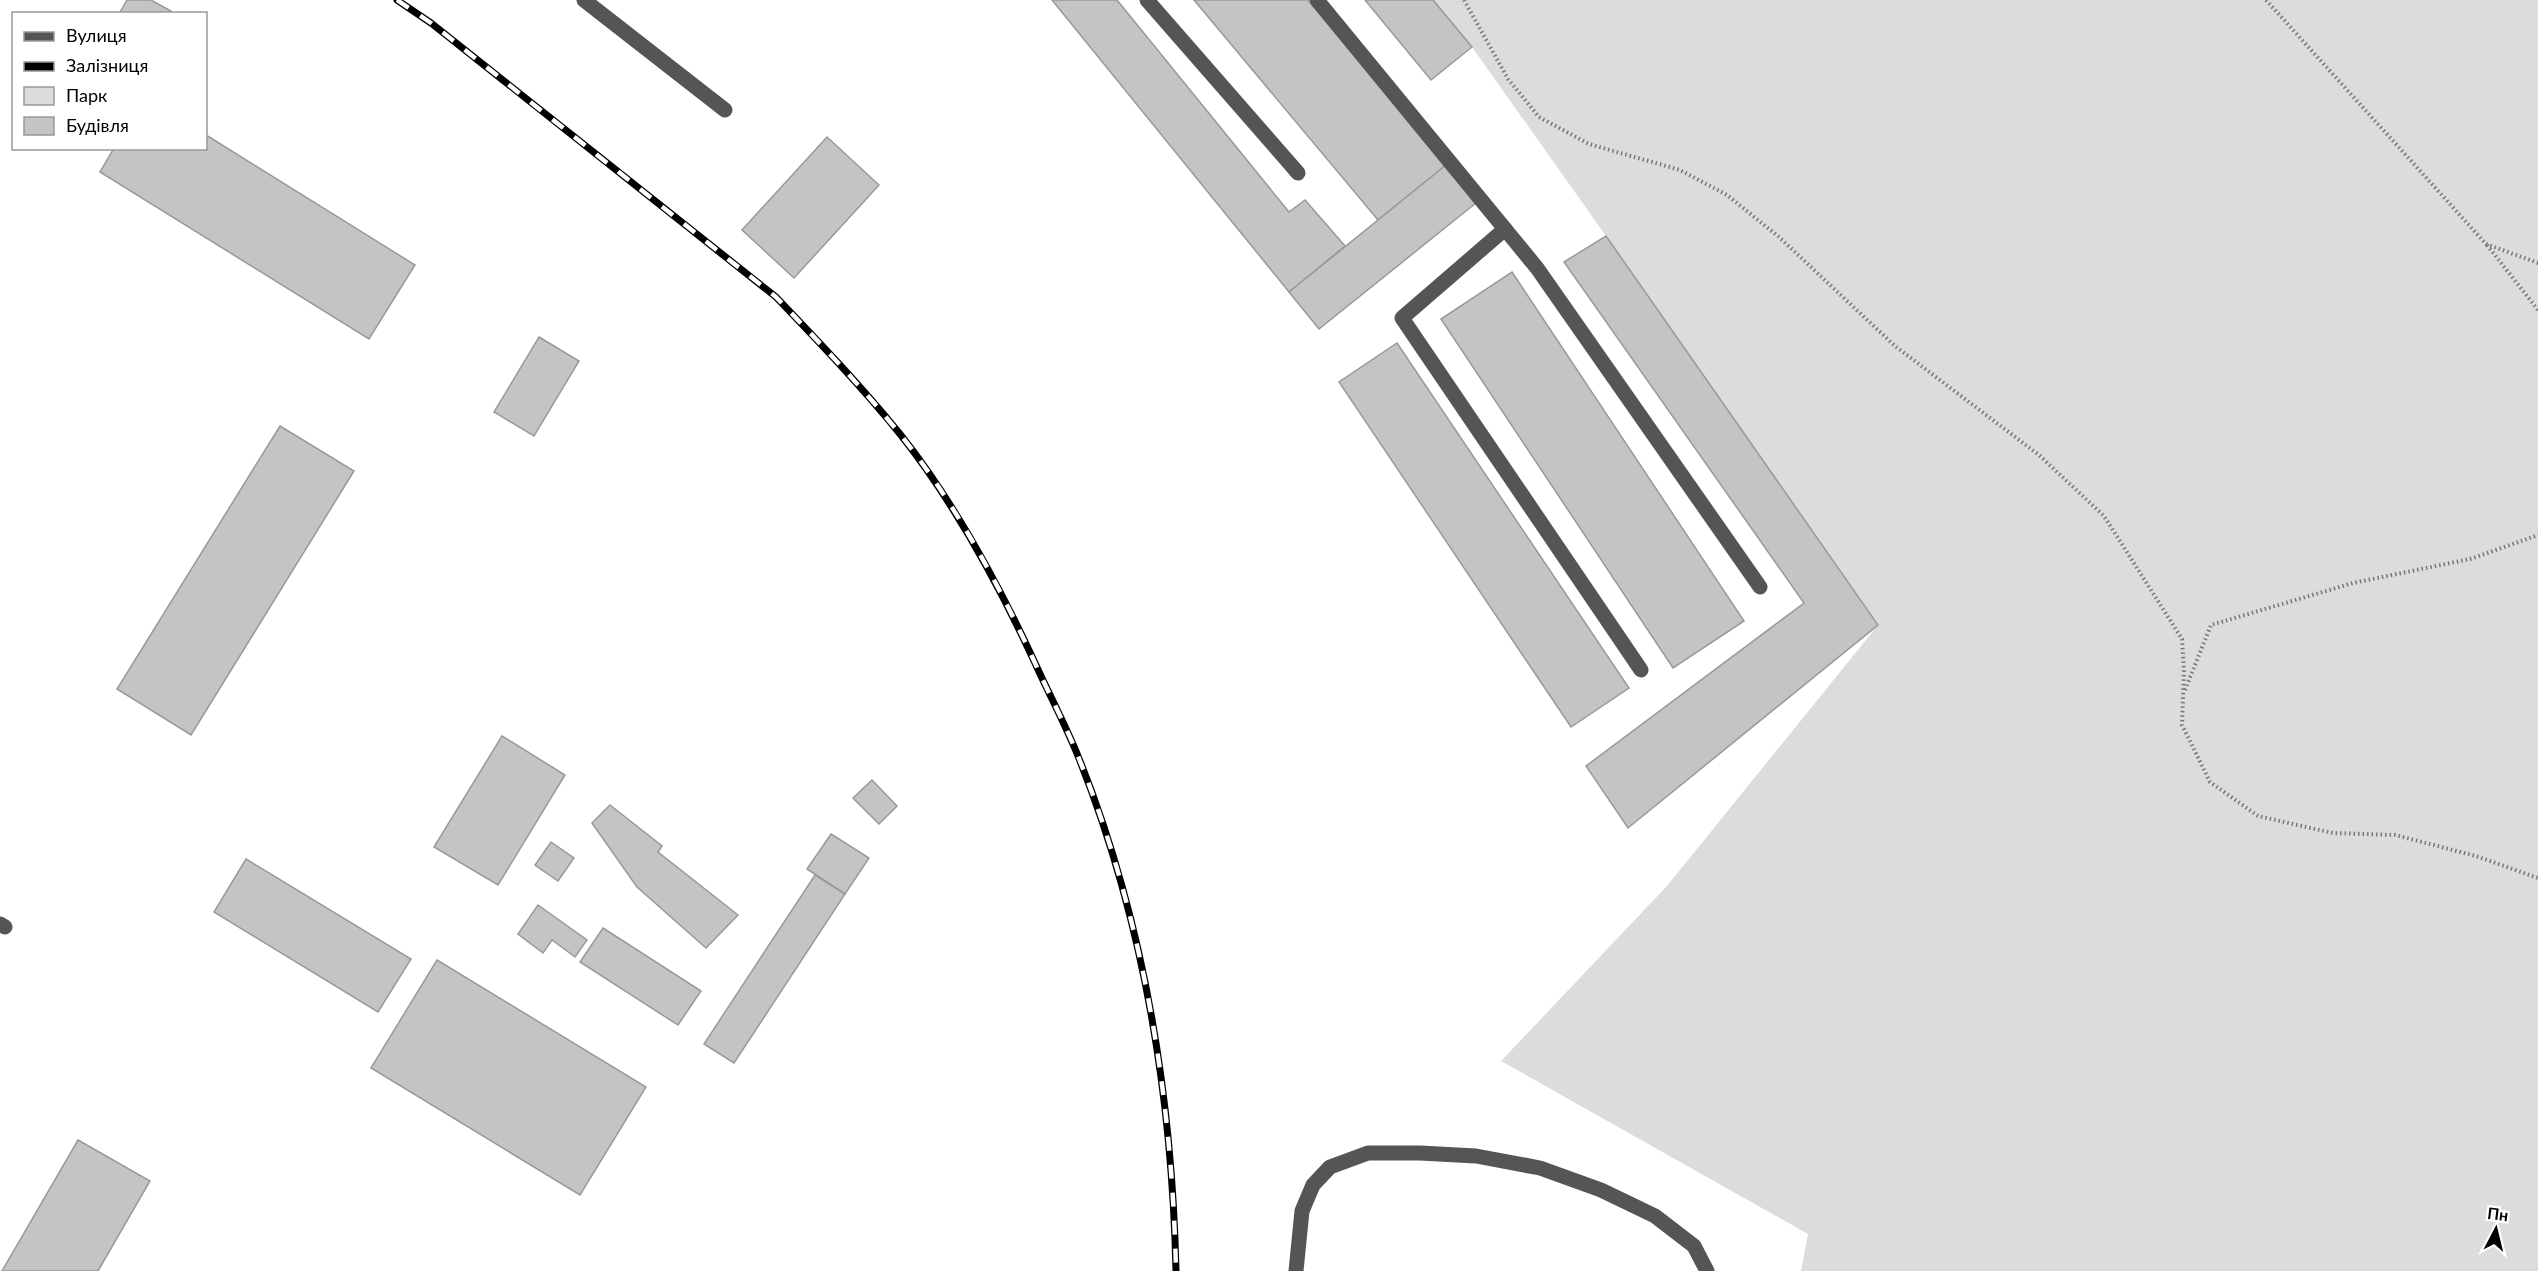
<svg xmlns="http://www.w3.org/2000/svg" width="2538" height="1271" font-family="Lato,sans-serif">
  <style>
    .green { fill: #dcdcdc }
    .building { fill: #c4c4c4; stroke: #999; stroke-width: 1.5 }
    .lines { fill: none; stroke-linecap: round; stroke-linejoin: round }
    .path { stroke: #777; stroke-width: 4; stroke-dasharray: 1.5 3; stroke-linecap: butt }
    .minor { stroke: #555; stroke-width: 15 }
    .rail-casing { stroke: #000; stroke-width: 7 }
    .rail { stroke: #fff; stroke-width: 4.5; stroke-dasharray: 14; stroke-linecap: butt }
  </style>
  <rect width="100%" height="100%" fill="#fff"/>
  <!-- green -->
  <polygon class="green" points="1433,0 2538,0 2538,1271 1801,1271 1808,1234 1501,1061 1667,886 1878,625 1606,236 1472,47"/>
  <!-- building -->
  <g class="building">
    <polygon points="127,0 151,0 171,11 169,14 119,14"/>
    <polygon points="1052,0 1117,0 1289,212 1305,200 1345,246 1289,292"/>
    <polygon points="1194,0 1308,0 1446,165 1378,220"/>
    <polygon points="1365,0 1433,0 1472,47 1431,80"/>
    <polygon points="206,135 415,265 369,339 100,172 114,148 206,148"/>
    <polygon points="827,137 879,185 794,278 742,230"/>
    <polygon points="1446,165 1476,203 1319,329 1289,292"/>
    <polygon points="1606,236 1878,625 1628,828 1586,766 1804,603 1564,262"/>
    <polygon points="1512,272 1744,621 1673,668 1441,319"/>
    <polygon points="539,337 579,361 534,436 494,412"/>
    <polygon points="1397,343 1629,688 1571,727 1339,382"/>
    <polygon points="280,426 354,471 191,735 117,689"/>
    <polygon points="502,736 565,775 498,885 434,847"/>
    <polygon points="872,780 897,806 879,824 853,798"/>
    <polygon points="610,805 662,846 658,852 738,915 706,948 637,887 592,823"/>
    <polygon points="831,834 869,858 845,894 807,869"/>
    <polygon points="551,842 574,858 558,881 535,865"/>
    <polygon points="246,859 411,959 378,1012 214,912"/>
    <polygon points="815,875 845,894 734,1063 704,1044"/>
    <polygon points="538,905 587,940 575,957 552,940 543,953 518,934"/>
    <polygon points="603,928 701,991 678,1025 580,962"/>
    <polygon points="437,960 646,1087 580,1195 371,1068"/>
    <polygon points="78,1140 150,1181 98,1271 2,1271"/>
  </g>
  <g class="lines">
    <!-- path -->
    <g class="path">
      <polyline points="1464,0 1508,79 1539,117 1589,144 1680,170 1727,195 1779,237 1895,346 2039,455 2104,516 2182,639 2184,670 2182,725 2210,782 2258,816 2333,833 2395,835 2476,856 2538,878"/>
      <polyline points="2266,0 2486,244 2538,263"/>
      <polyline points="2487,245 2538,310"/>
      <polyline points="2185,690 2211,625 2353,583 2470,559 2538,535"/>
    </g>
    <!-- minor -->
    <g class="minor">
      <polyline points="584,0 725,110"/>
      <polyline points="1147,0 1298,173"/>
      <polyline points="1317,0 1537,268 1760,587"/>
      <polyline points="1505,229 1402,318 1641,670"/>
      <polyline points="0,924 5,927"/>
      <polyline points="1296,1271 1302,1211 1313,1185 1330,1167 1368,1153 1420,1153 1476,1156 1540,1168 1601,1190 1655,1216 1694,1246 1707,1271"/>
    </g>
    <!-- rail casing -->
    <g class="rail-casing">
      <path id="rail" d="M397,0L431,23L776,297C818,341 861,386 900,434C955,503 998,583 1035,663C1049,694 1065,724 1078,756C1144,920 1172,1096 1176,1271"/>
    </g>
    <!-- rail -->
    <use href="#rail" class="rail"/>
  </g>
  <!-- legend -->
  <rect x="12" y="12" width="195" height="138" fill="#ffffff" stroke="#999999" stroke-width="1.5"/>
  <rect x="24" y="32" width="30" height="9" fill="#555555" stroke="#999999" stroke-width="1.5"/>
  <text x="66" y="42" font-size="18" fill="#000000">Вулиця</text>
  <rect x="24" y="62" width="30" height="9" fill="#000000" stroke="#999999" stroke-width="1.5"/>
  <text x="66" y="72" font-size="18" fill="#000000">Залізниця</text>
  <rect x="24" y="87" width="30" height="18" fill="#dcdcdc" stroke="#999999" stroke-width="1.5"/>
  <text x="66" y="102" font-size="18" fill="#000000">Парк</text>
  <rect x="24" y="117" width="30" height="18" fill="#c4c4c4" stroke="#999999" stroke-width="1.5"/>
  <text x="66" y="132" font-size="18" fill="#000000">Будівля</text>
  <!-- north arrow -->
  <g transform="translate(2496 1229) rotate(7)" stroke="#ffffff" stroke-width="4.5" paint-order="stroke">
  <path d="M0-4.5L10 22L0 15L-10 22Z" fill="#000000"/>
  <text y="-9" font-size="16" font-weight="bold" text-anchor="middle" fill="#000000">Пн</text>
  </g>
</svg>
